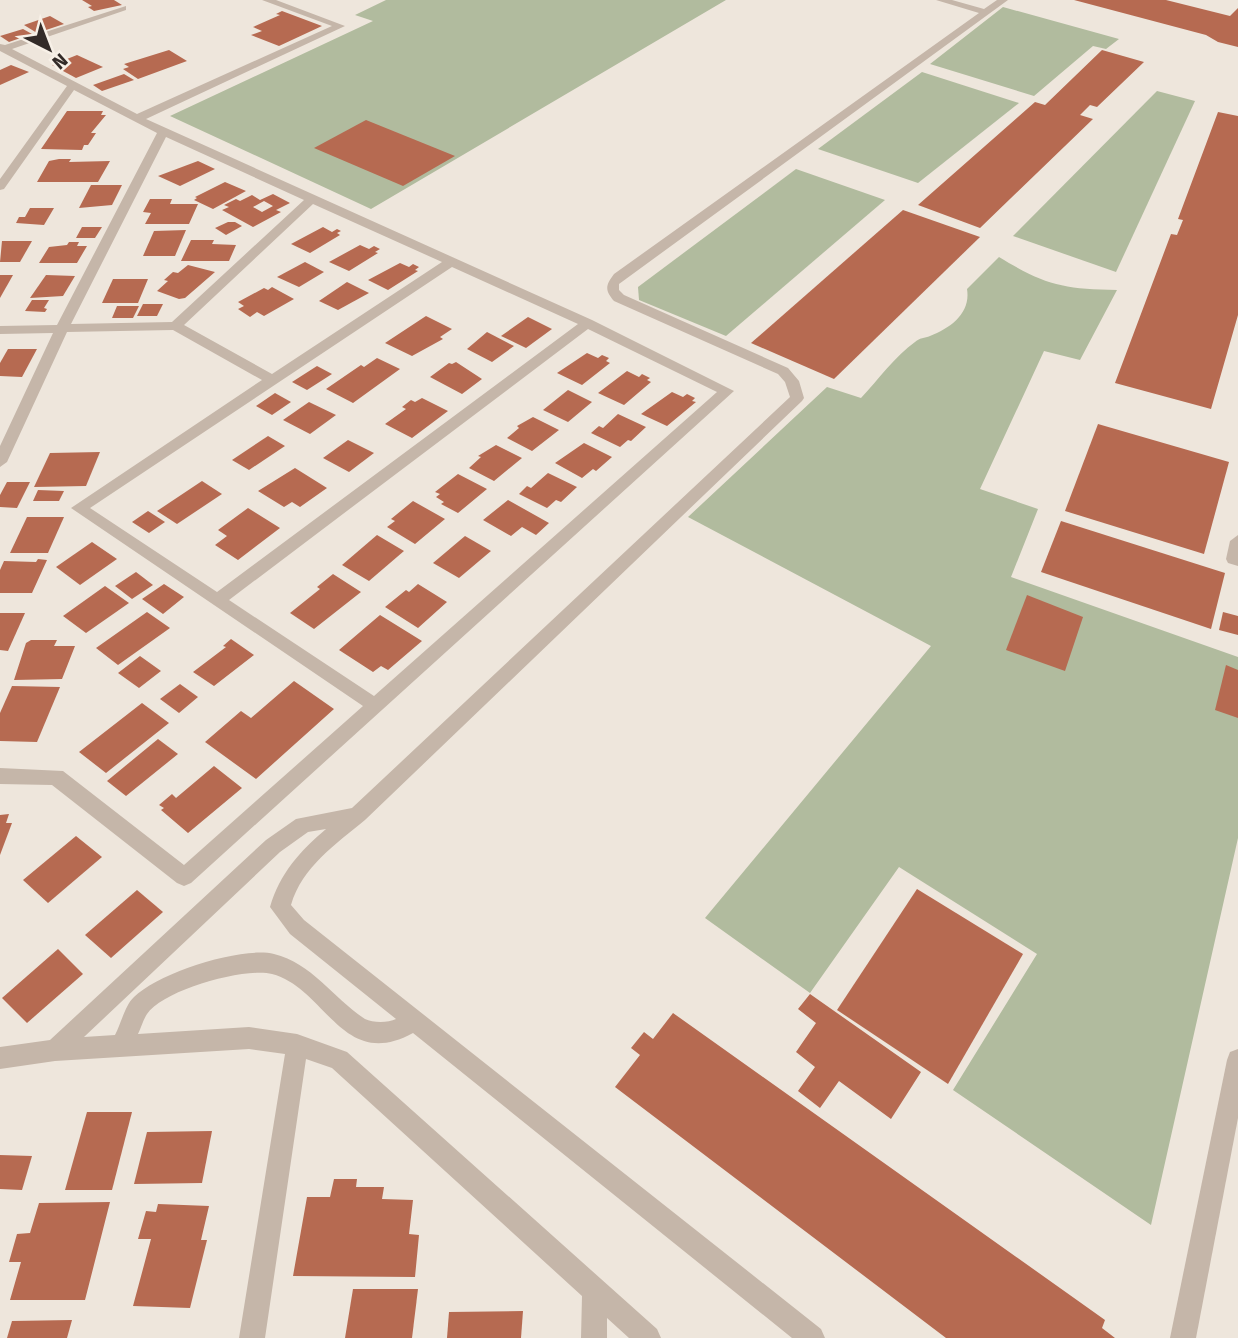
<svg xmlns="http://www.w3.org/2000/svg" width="1238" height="1338" font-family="'Fira Sans',sans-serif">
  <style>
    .green { fill: #b1bb9e }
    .building { fill: #b66a51; fill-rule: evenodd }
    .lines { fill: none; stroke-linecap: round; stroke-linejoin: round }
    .minor { fill: #c5b6a9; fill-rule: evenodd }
  </style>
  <rect width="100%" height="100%" fill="#eee6dc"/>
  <!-- green -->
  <g class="green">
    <polygon points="386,0 726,0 371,209 170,116 373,21 355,15"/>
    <polygon points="1003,7 1119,39 1106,49 1093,46 1034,96 930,64"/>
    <polygon points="922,72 1019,103 918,183 818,149"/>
    <polygon points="1157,91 1195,101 1116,272 1013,236"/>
    <polygon points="796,169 885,200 726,336 639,300 638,287"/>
    <path d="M999,257C1045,285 1063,289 1117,290L1080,360L1044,351L980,489L1038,509L1011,577L1238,657V838L1151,1225L953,1090L1037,954L899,867L810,993L705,918L931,646L688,517L827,387L861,398C878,380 895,356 915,342C919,338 925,338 930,336C951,328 971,313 967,289Z"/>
  </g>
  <!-- building -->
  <g class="building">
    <polygon points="82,0 114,0 122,5 94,11 88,7 92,6"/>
    <polygon points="1074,0 1166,0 1230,16 1238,8 1238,47 1218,42 1206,35"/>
    <polygon points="282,11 322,26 279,46 251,35 262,31 253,27 280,15 276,14"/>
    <polygon points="50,16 64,24 37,33 24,25"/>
    <polygon points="23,29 32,34 9,42 0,36"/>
    <polygon points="169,50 187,61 138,79 123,69 129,67 124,64"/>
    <polygon points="1102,50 1144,62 1097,107 1090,105 1080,115 1093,119 980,228 918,205 1035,102 1045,105"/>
    <polygon points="77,55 103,67 76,78 52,65"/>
    <polygon points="11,65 29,72 0,85 0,70"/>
    <polygon points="124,74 134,80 102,91 93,85"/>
    <polygon points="67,111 103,111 101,115 106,115 91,133 96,133 88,145 84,145 82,150 41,149"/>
    <polygon points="1218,112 1238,116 1238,315 1211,409 1115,383 1171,234 1177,235 1183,220 1178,219"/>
    <polygon points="366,120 455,156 403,186 314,148"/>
    <polygon points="59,159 71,159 69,162 110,161 98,182 37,182 49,161"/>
    <polygon points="198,161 215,169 180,186 158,176"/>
    <polygon points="225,182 246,191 213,209 194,200 197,198 195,197"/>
    <polygon points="91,185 122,185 112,205 79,208"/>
    <path d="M273,194L290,203L276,210L281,212L253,227L222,210L229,207L224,205L236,199L240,201L252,195L260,200ZM264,201L273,206L262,212L253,207Z"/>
    <polygon points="150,199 172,199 170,204 198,204 189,224 145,224 151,213 143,212"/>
    <polygon points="30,208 54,208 44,225 16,223 19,217 25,217"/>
    <polygon points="903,210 980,237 834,379 751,343"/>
    <polygon points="228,222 235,222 242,226 226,235 215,228"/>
    <polygon points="82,227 102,227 95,238 76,238"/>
    <polygon points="323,227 332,232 337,229 341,231 337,233 340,235 310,253 291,244"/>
    <polygon points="186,230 175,256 143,256 154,231"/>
    <polygon points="191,240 214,240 212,244 236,245 229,261 181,261"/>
    <polygon points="2,241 32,241 20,262 0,262"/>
    <polygon points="69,242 79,242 77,246 87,246 77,263 39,263 49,247 67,245"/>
    <polygon points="360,245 369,249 374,246 380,249 375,252 378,253 349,271 329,262"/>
    <polygon points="305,262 324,272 299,287 277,277"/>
    <polygon points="400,263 409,267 413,264 419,267 415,270 418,271 388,290 368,280"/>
    <polygon points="188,265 215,272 185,298 179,299 157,291 168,281 164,280 173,272 178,273"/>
    <polygon points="0,275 13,275 0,298"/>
    <polygon points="46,275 75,276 63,296 30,298"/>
    <polygon points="113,279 148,279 138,303 102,303"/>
    <polygon points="347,282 369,293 338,310 319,301"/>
    <polygon points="272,287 294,299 264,316 257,312 250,317 238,309 244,306 238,302 264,288 268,290"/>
    <polygon points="32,300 49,300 44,308 47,309 45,312 25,311"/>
    <polygon points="143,304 163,304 157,316 137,316"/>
    <polygon points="117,306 139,306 133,318 112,318"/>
    <polygon points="426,316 452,329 440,337 443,339 412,356 385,343"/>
    <polygon points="528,317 552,329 526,348 501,336"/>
    <polygon points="487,332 514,346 492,362 467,349"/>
    <polygon points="8,349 37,349 22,377 0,376 0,363"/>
    <polygon points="587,353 598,358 602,355 609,358 606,361 610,363 582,385 557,373"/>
    <polygon points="377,358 400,369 353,403 326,389 361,365 364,367"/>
    <polygon points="456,362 482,379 462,394 430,377 449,363 452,364"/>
    <polygon points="317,366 332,374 307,390 292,382"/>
    <polygon points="627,371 639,377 642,374 650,378 647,380 651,382 624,405 598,393"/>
    <polygon points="568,390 592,402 568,422 543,410"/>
    <polygon points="672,392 683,397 687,394 695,398 692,401 696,402 667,426 641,414"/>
    <polygon points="275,393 291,402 272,415 256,406"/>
    <polygon points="422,398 448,411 412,438 385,424 406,409 402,407 411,400 415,402"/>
    <polygon points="309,402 336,415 310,434 283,420"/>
    <polygon points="618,414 646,427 631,441 628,440 620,447 591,433 599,426 603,428"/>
    <polygon points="533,417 559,430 532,451 507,438 519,428 517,426"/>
    <polygon points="1098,424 1229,462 1204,554 1065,511"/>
    <polygon points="268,436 285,446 249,470 232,460"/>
    <polygon points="348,440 374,453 349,472 323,458"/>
    <polygon points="584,443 612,457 596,471 593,469 582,478 555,463"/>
    <polygon points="496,445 522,458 494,481 469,468 481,457 478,456"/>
    <polygon points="100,452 86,486 34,487 50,453"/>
    <polygon points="295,468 327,488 300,507 292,502 284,507 258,491"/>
    <polygon points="548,473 577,487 561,502 556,500 547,508 519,494 527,486 531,488"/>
    <polygon points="458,474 487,489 458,513 441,504 444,502 436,497 440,494 435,492"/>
    <polygon points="202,481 222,494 177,524 157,511"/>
    <polygon points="7,482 30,482 17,508 0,507 0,495"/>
    <polygon points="38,490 64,491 59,501 33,501"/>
    <polygon points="508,500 549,523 536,535 522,527 511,536 483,520"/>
    <polygon points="413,501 445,519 415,544 387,527 395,521 391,519"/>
    <polygon points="248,508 280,528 238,560 215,545 227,536 218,530"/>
    <polygon points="148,511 165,522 149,533 132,522"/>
    <polygon points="27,517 64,517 48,553 10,553"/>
    <polygon points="1061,521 1225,573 1211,629 1041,572"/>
    <polygon points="377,535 404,551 369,581 342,565"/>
    <polygon points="465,536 491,551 459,578 433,563"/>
    <polygon points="92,542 117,559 80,585 56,567"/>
    <polygon points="38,559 47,560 32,593 0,593 0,570 4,561 36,562"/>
    <polygon points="136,572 153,585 132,599 115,586"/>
    <polygon points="333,574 361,592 314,629 290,613 320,589 317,587"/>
    <polygon points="164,584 184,597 163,614 142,599"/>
    <polygon points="418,584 447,602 418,628 385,607 406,590 409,592"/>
    <polygon points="105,586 129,603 86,633 63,616"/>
    <polygon points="1027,595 1083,617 1065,671 1006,650"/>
    <polygon points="147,612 170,628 118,665 96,648"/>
    <polygon points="1223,612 1238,616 1238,635 1219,630"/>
    <polygon points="0,613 25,613 8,651 0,650"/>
    <polygon points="380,615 422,641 388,670 381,666 373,672 339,650"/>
    <polygon points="231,639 254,655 214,686 193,672 226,647 223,646"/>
    <polygon points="31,640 57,640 54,646 75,646 62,679 14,680 26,643"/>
    <polygon points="140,656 161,671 139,688 118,673"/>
    <polygon points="1226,665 1238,670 1238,718 1215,710"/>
    <polygon points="294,681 334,709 256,779 205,742 241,711 251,718"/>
    <polygon points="180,684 198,697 179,713 160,699"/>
    <polygon points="12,686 60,687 37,742 0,741 0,713"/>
    <polygon points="142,703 169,723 106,773 79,752"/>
    <polygon points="158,739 178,754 126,796 107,781"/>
    <polygon points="214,766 242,788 188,833 161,810 164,808 159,805 172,794 176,798"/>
    <polygon points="9,814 6,823 12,823 0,855 0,815"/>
    <polygon points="76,836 102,857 48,903 23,880"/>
    <polygon points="917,889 1023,954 948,1084 837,1010"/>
    <polygon points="137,890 163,912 111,958 85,935"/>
    <polygon points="58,949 83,974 27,1023 2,998"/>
    <polygon points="810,994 921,1072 891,1119 839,1081 820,1108 798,1091 815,1067 796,1052 816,1023 798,1009"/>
    <polygon points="673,1013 1105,1320 1102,1328 1115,1338 946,1338 615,1087 640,1055 631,1048 644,1032 653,1039"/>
    <polygon points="87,1112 132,1112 112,1190 65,1190"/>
    <polygon points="212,1131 202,1183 134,1184 147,1132"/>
    <polygon points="0,1155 32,1156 22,1190 0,1189"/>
    <polygon points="334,1179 357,1179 356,1187 384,1187 382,1199 413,1200 409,1234 419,1235 415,1277 293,1276 307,1197 330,1197"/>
    <polygon points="110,1202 85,1300 10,1300 21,1262 9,1262 17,1234 30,1233 39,1203"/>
    <polygon points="158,1204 209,1206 201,1240 207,1240 190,1308 133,1306 151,1239 138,1239 146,1211 156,1212"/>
    <polygon points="353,1289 418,1289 412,1338 345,1338"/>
    <polygon points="523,1311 521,1338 447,1338 449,1312"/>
    <polygon points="72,1320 67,1338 7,1338 12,1321"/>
  </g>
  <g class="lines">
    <!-- minor -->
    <g class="minor">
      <path d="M262,0H276L345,26L146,119L592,320L734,391L191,883L184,886L177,883L52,785L0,784V768L63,771L184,865L363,706L71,508L262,380L173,330L67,332L7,462L0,467V446L53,333L0,334V326L57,325L157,133L74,90L4,189L0,190V179L67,86L0,51V44L5,45L126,6V10L12,49L137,114L332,26ZM166,137L304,200L172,322L71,324ZM313,204L442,262L272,374L184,325ZM452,267L578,324L217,592L90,508ZM588,329L717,392L374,696L229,600Z"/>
      <path d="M936,0H952L984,9L997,0H1008L619,284V290L624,295L788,368L799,381L804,398L802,401L365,820C336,844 302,867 291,905L304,920L821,1329L825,1338H792L413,1033C342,1072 326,988 272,974C245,967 163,990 147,1014C143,1020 141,1028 138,1034L249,1027L297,1034L347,1052L657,1329L661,1338H629L607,1318V1338H581L582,1296L332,1068L306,1059L265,1338H239L285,1054L249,1049L55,1061L0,1069V1047L50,1040L266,840L296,819L352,808L790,397L785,382L778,374L614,301C605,290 605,286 614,274L979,13ZM326,829C300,851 280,873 270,907L290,934L396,1019C388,1023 373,1023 365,1019C334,999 312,963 274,954C241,946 158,973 134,997C125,1005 121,1024 115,1035L84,1037L280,852L308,832Z"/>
      <polygon points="1238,535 1238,566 1228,563 1226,559 1230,541"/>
      <polygon points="1238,1049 1238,1118 1196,1338 1170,1338 1227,1060 1230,1052"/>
    </g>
  </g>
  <!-- north arrow -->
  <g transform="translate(49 49) rotate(138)" stroke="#f7f0e7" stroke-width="5" paint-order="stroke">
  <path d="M0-5L12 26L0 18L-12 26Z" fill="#332b28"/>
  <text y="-10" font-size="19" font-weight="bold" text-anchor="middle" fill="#332b28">N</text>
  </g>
</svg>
